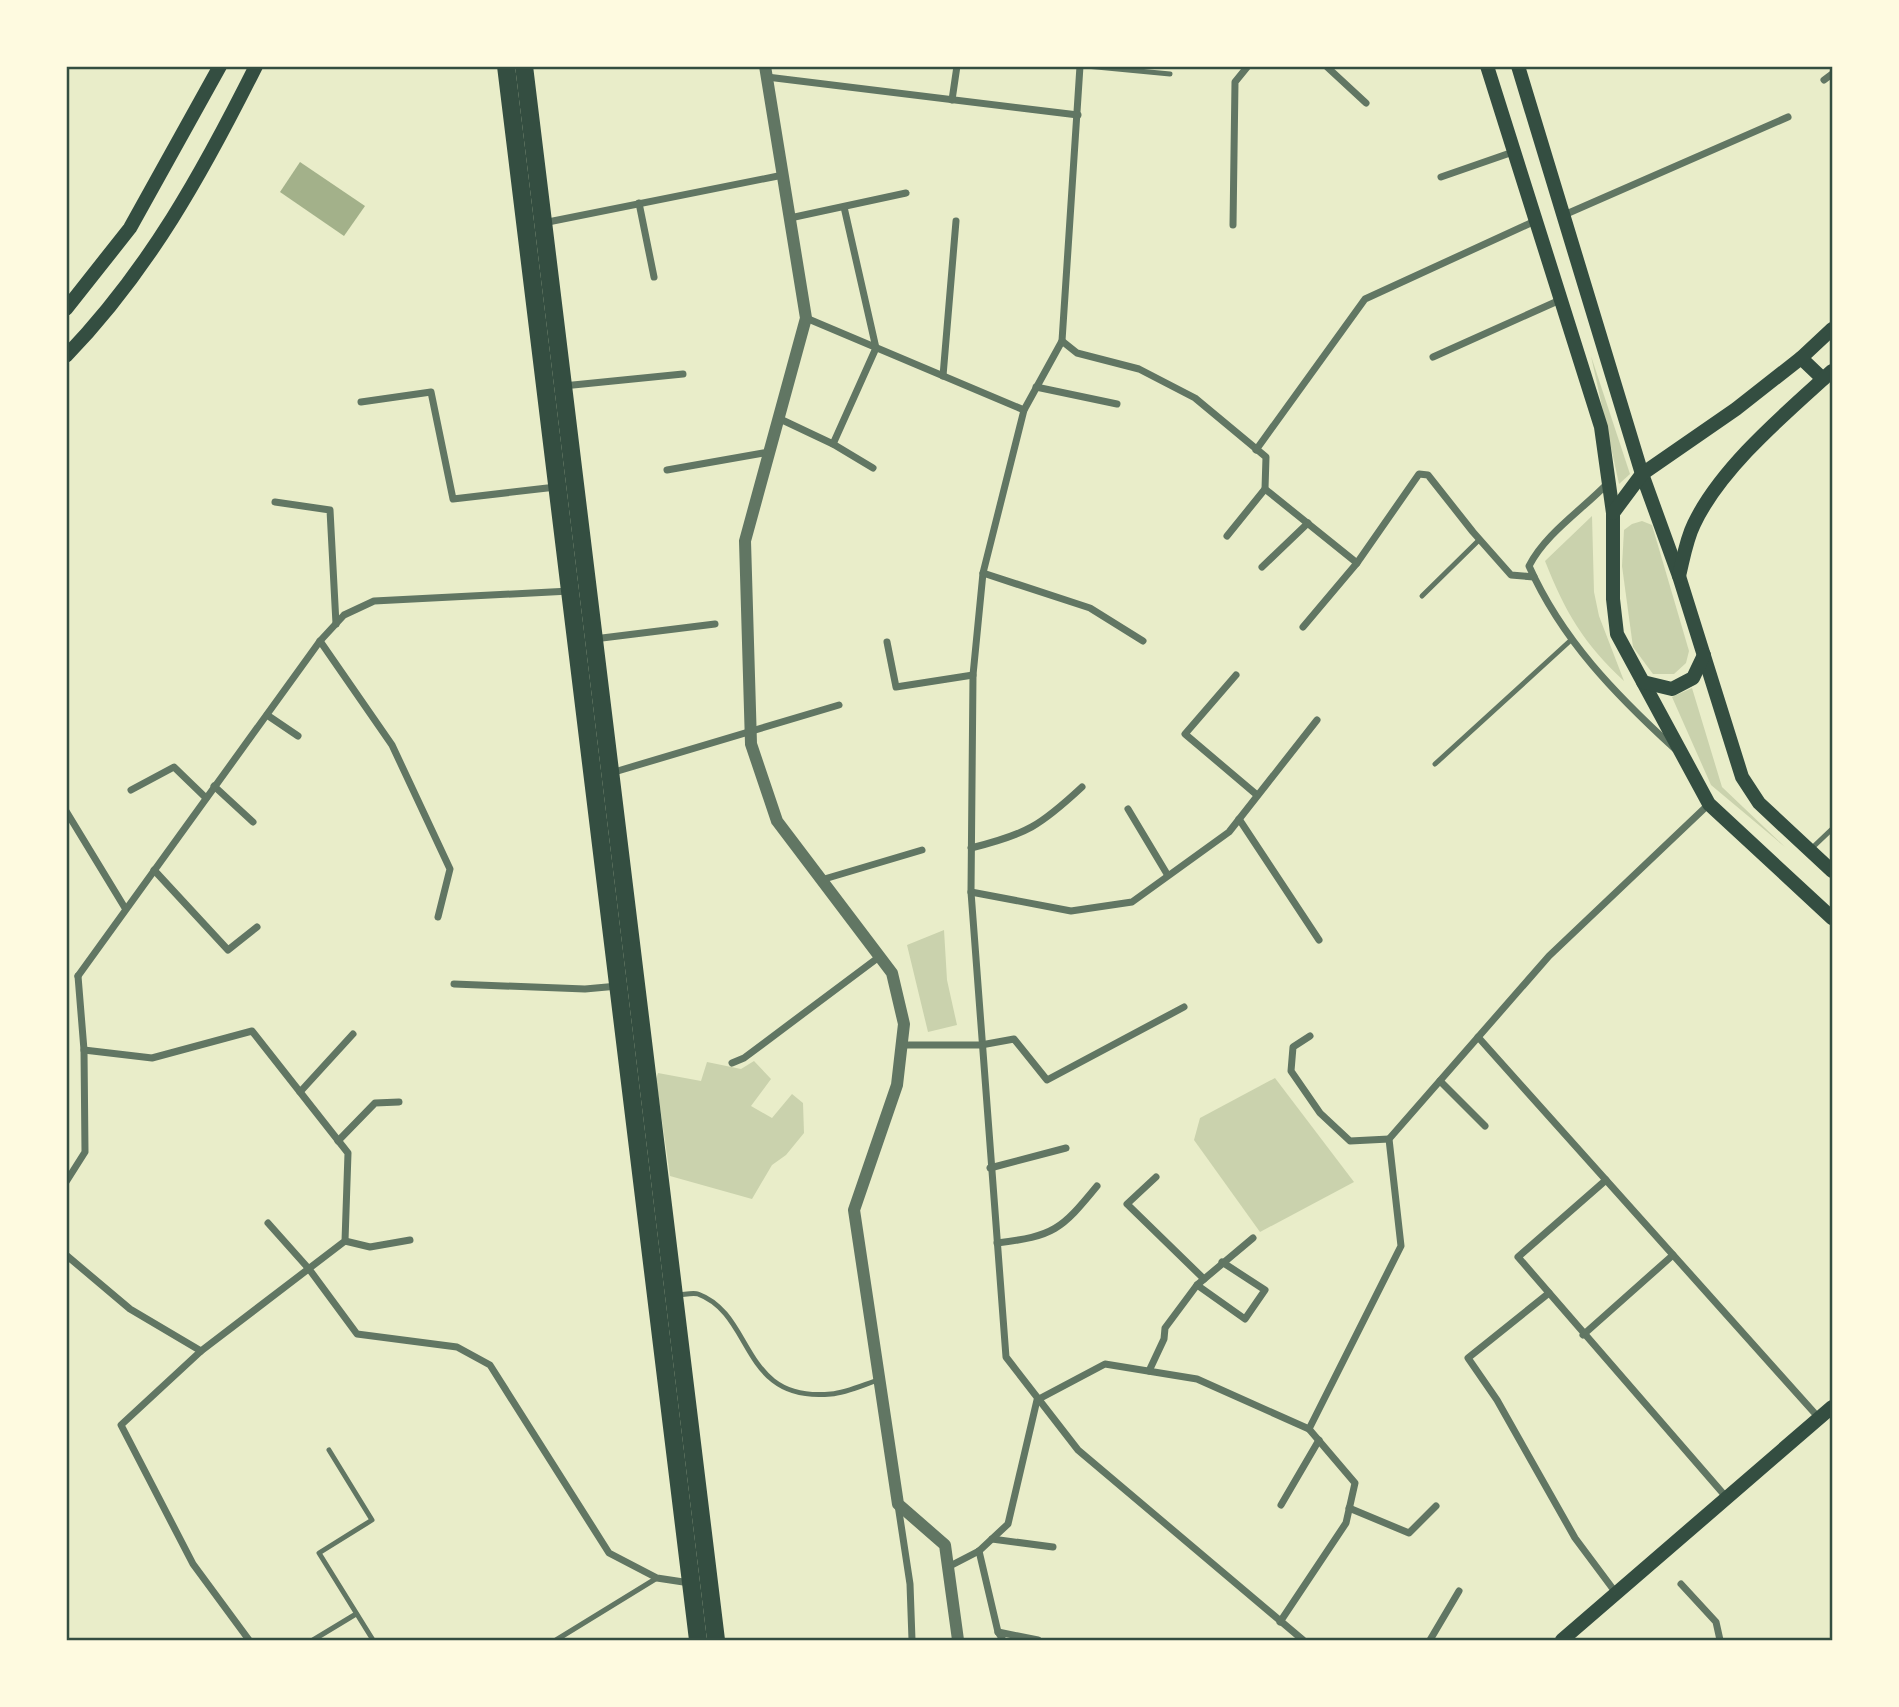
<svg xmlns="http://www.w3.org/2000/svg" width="1899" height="1707" font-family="'Crimson Pro',serif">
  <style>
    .green { fill: #cad2ad }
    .water { fill: #a3b18a }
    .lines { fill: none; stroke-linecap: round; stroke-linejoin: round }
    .service { stroke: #617663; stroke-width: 5 }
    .minor { stroke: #617663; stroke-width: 7 }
    .tertiary { stroke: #617663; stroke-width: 12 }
    .secondary { stroke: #344e41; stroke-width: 14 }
    .primary { stroke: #344e41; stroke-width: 18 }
    .neatline { fill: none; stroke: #344e41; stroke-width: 2.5 }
  </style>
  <rect width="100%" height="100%" fill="#e9edc9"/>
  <!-- green -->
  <g class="green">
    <polygon points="1591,356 1630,474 1619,484"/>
    <path d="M1592,516L1594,592L1599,616L1624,681C1584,644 1565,612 1545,561Z"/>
    <polygon points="1642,521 1652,525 1689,651 1686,663 1674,674 1653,674 1633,647 1622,566 1624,530 1632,524"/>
    <polygon points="1692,688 1722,787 1785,847 1711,785 1672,697"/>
    <polygon points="944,930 947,980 957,1025 928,1032 907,945"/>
    <polygon points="754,1061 771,1079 751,1106 772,1118 792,1094 803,1103 804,1133 786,1155 772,1165 752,1199 670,1176 656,1079 658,1073 701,1081 707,1062 741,1069"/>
    <polygon points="1275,1078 1354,1182 1260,1232 1194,1140 1200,1118"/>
  </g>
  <!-- water -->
  <polygon class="water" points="300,162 365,206 344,236 280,192"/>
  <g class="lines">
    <!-- service -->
    <g class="service">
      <polyline points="1086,66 1170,74"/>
      <polyline points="1422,596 1479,540"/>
      <polyline points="1435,764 1571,640"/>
      <polyline points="1812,848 1832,829"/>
      <path d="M677,1295C683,1295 693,1292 698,1294C755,1315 740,1403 831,1394C846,1393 863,1385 878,1380"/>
      <polyline points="329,1450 372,1520 319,1553 373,1640"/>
      <polyline points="313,1640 356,1614"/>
      <polyline points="556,1640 657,1578"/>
    </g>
    <!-- minor -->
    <g class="minor">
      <polyline points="1080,66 1062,341 1024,410 983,573 973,675 971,892 1006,1357 1078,1450 1303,1640"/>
      <polyline points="1326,66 1366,103"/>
      <polyline points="767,77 1078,115"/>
      <polyline points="1824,80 1832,74"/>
      <polyline points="952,100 957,66"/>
      <polyline points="1441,177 1513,152"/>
      <polyline points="639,203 654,277"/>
      <polyline points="1564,215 1788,117"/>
      <polyline points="790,218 906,193"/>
      <polyline points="543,223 783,175"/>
      <polyline points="1233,225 1235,82 1248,66"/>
      <polyline points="806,318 1024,410"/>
      <polyline points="1062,341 1077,353 1139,369 1195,398 1266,457 1265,489 1357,563 1419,474 1428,475 1473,532 1511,575 1534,577"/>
      <polyline points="1433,357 1560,300"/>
      <polyline points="943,376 956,221"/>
      <polyline points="563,386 683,374"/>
      <polyline points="1036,387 1117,404"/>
      <polyline points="361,402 431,392 453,499 556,487"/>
      <polyline points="778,418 833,444 873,468"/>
      <polyline points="833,444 876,348 844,207"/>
      <polyline points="1256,450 1365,299 1535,221"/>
      <polyline points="667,470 769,452"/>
      <path d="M1608,483C1582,510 1545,534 1529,566C1562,640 1616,695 1675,749"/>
      <polyline points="275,502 330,510 336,624"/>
      <polyline points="1227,536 1265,489"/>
      <polyline points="1262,567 1308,523"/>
      <polyline points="983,573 1090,608 1143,641"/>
      <polyline points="1303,627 1357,563"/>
      <polyline points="594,639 715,624"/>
      <polyline points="320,641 392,745 450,869 438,917"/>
      <polyline points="887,642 896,687 973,675"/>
      <polyline points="1236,675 1185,734 1257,795"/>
      <polyline points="267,715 298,736"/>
      <polyline points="611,773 839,705"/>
      <polyline points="214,786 253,822"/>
      <polyline points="131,790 174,767 206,798"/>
      <polyline points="1128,809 1167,874"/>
      <polyline points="66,811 125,908"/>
      <polyline points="1239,819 1319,940"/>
      <path d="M971,848C1027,834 1040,826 1082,787"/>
      <polyline points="154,870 228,950 257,927"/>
      <polyline points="821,880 922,850"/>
      <polyline points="971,892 1071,911 1132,902 1229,832 1317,720"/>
      <polyline points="78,976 320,641 344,615 374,601 570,591"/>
      <polyline points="454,984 585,989 618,986"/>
      <polyline points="1310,1036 1293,1047 1291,1071 1320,1113 1350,1141 1389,1139"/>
      <polyline points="1478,1037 1819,1418"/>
      <polyline points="902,1045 981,1045 1014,1039 1047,1080 1184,1007"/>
      <polyline points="84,1050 152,1058 252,1031 348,1153 345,1241 201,1351 121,1425 193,1564 249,1640"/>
      <polyline points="732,1063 744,1058 879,957"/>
      <polyline points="1440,1081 1485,1126"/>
      <polyline points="300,1092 353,1034"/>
      <polyline points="338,1141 375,1103 399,1102"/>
      <polyline points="990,1168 1066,1148"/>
      <polyline points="1156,1177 1127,1204 1204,1279"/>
      <polyline points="1606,1180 1518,1257 1727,1498"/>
      <polyline points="66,1182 85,1152 84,1050 78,976"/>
      <polyline points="268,1223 309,1269 357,1334 457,1347 490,1365 609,1553 657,1578 690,1583"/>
      <polyline points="345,1241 370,1247 410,1240"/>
      <path d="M997,1243C1054,1236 1061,1230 1097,1186"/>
      <polyline points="66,1255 130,1309 201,1351"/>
      <polyline points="1197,1285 1245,1319 1265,1290 1222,1262"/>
      <polyline points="1549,1293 1468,1358 1497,1400 1575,1538 1616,1593"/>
      <polyline points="1583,1335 1673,1255"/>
      <polyline points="1149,1371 1164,1339 1165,1328 1197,1285 1253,1238"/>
      <polyline points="1309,1429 1401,1246 1389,1139 1549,956 1709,804"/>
      <polyline points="898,1505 910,1584 912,1640"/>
      <polyline points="1281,1505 1319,1440"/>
      <polyline points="1349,1508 1409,1533 1436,1506"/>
      <polyline points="992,1539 1053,1547"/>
      <polyline points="979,1551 998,1632 1003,1640"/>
      <polyline points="950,1566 979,1551 1008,1524 1037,1400 1105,1364 1197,1379 1309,1429 1355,1483 1346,1523 1280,1622"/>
      <polyline points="1681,1584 1716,1622 1720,1640"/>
      <polyline points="998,1632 1038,1640"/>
      <polyline points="1430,1640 1459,1591"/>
    </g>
    <!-- tertiary -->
    <polyline class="tertiary" points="765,66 806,318 745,541 751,744 777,821 892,973 904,1024 897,1085 854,1210 898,1504 945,1545 958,1640"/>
    <!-- secondary -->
    <g class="secondary">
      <polyline points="1487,66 1601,427 1613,513 1613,599 1617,634 1709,804 1832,918"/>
      <polyline points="1518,66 1642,474 1679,576 1742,777 1759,803 1832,871"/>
      <polyline points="66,309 130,228 220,66"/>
      <path d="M66,356C149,270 203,172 256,66"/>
      <polyline points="1801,358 1823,379"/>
      <polyline points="1613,513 1642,474 1736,409 1801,358 1832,329"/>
      <path d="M1679,576C1683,560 1686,540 1694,524C1721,467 1786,413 1832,371"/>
      <polyline points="1643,682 1672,689 1693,678 1704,655"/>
      <polyline points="1562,1640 1832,1407"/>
    </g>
    <!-- primary -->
    <g class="primary">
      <polyline points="506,66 698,1640"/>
      <polyline points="524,66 716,1640"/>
    </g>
  </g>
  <!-- border -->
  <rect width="1899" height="1707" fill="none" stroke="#fefae0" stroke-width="136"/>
  <rect x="68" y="68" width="1763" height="1571" class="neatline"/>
</svg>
